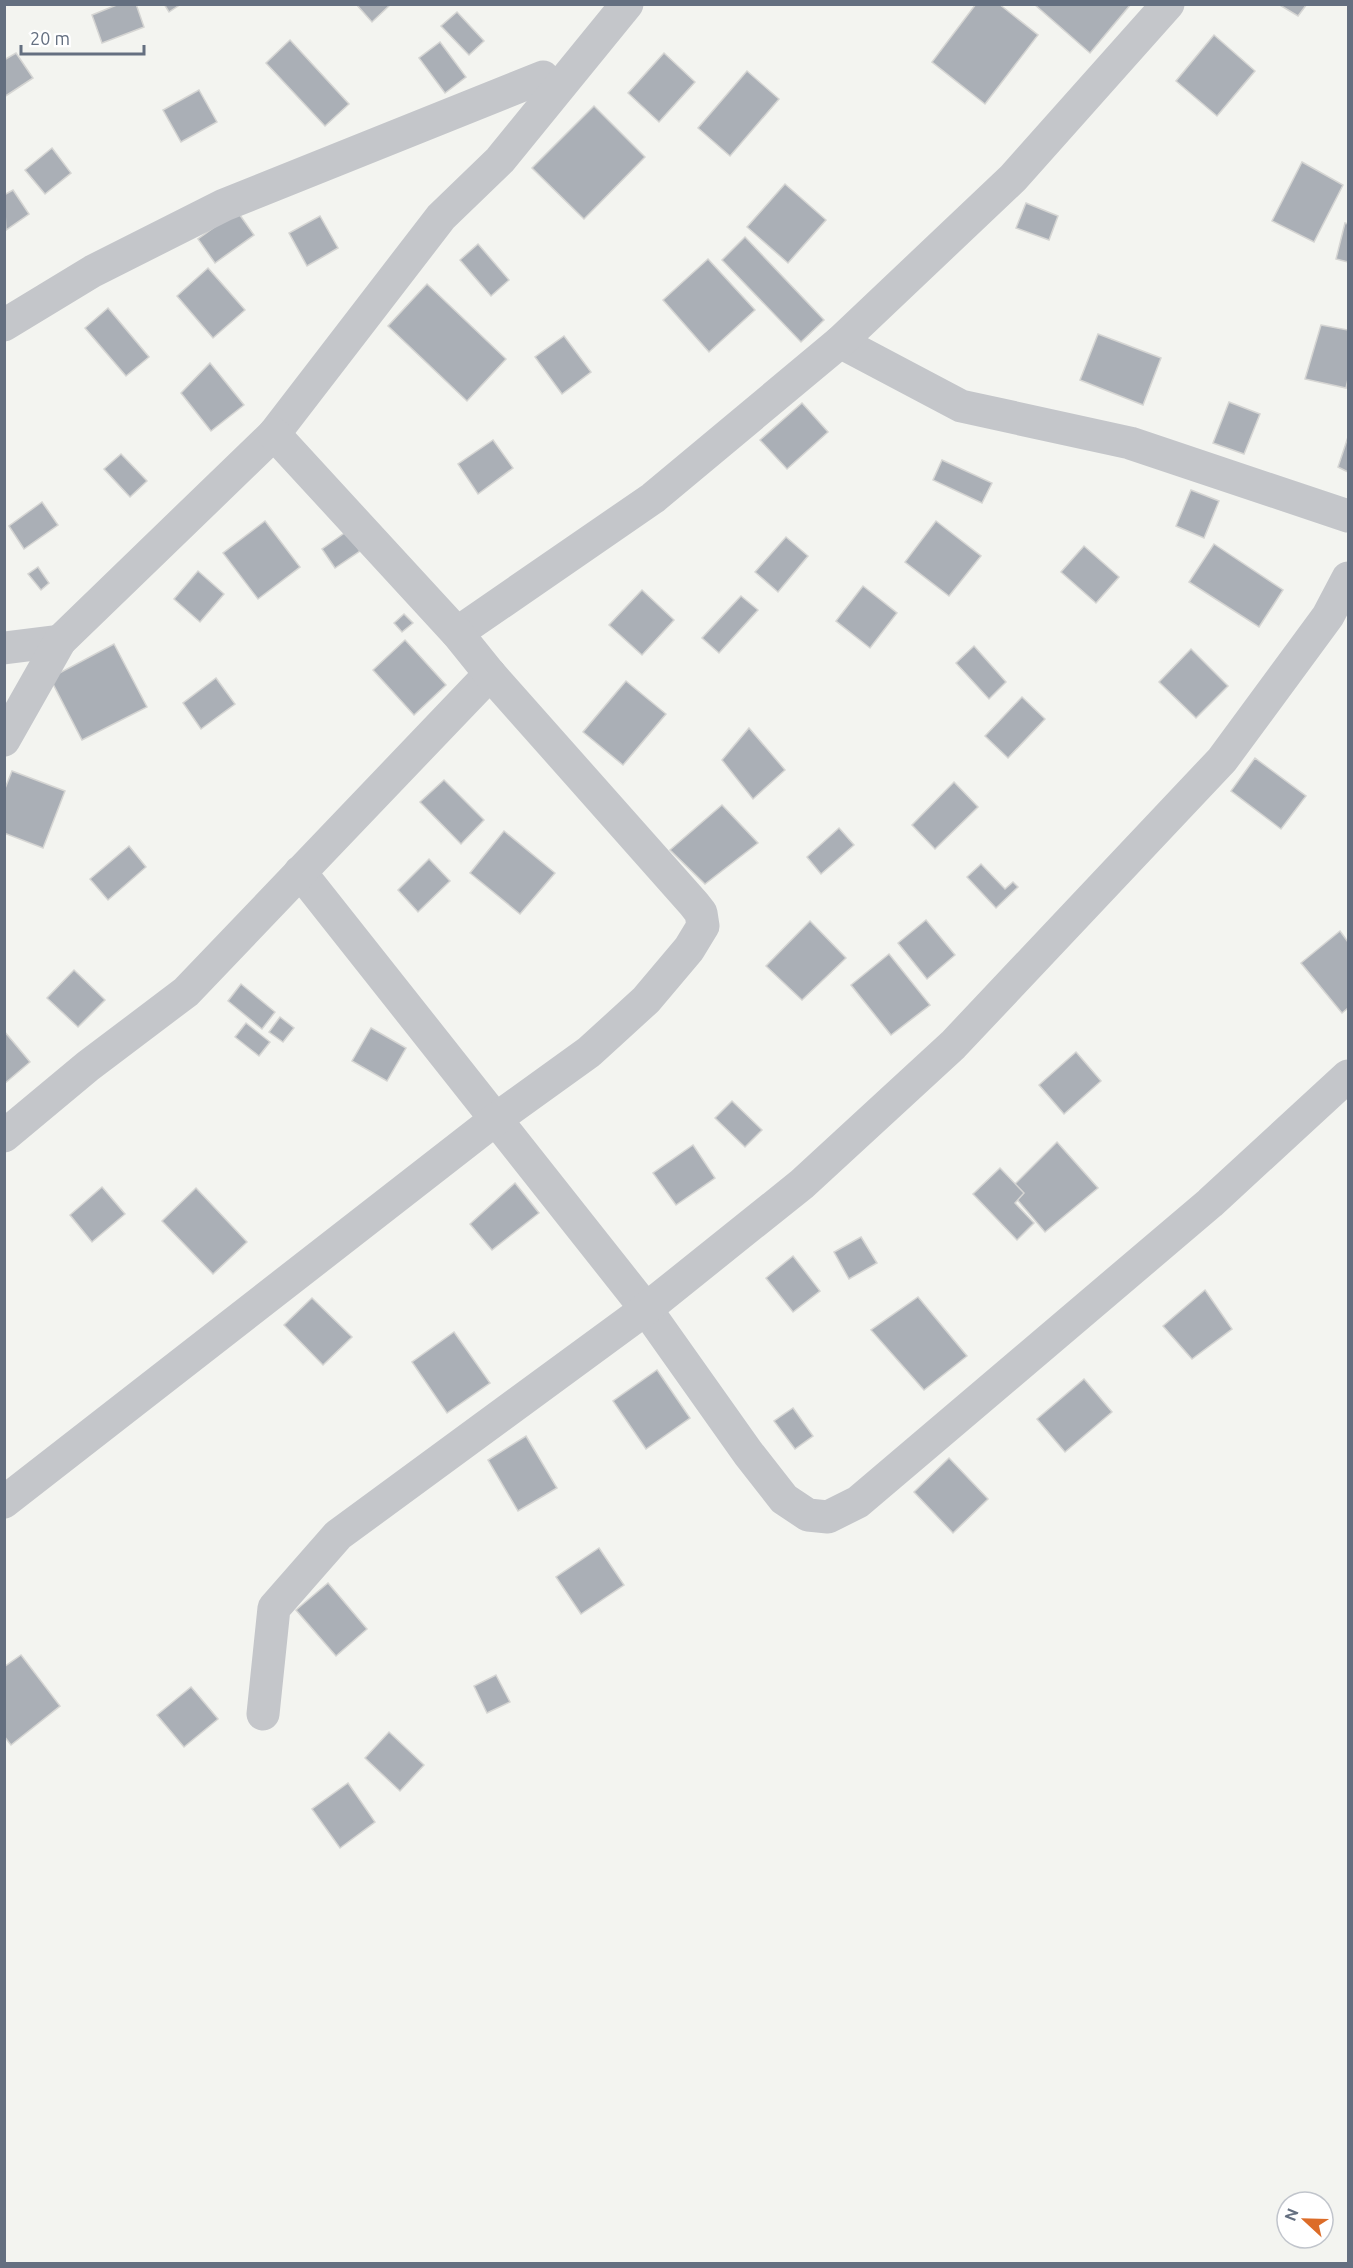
<svg xmlns="http://www.w3.org/2000/svg" width="1353" height="2268" font-family="Ubuntu,sans-serif">
  <style>
    .building { fill: #aaafb6; stroke: #d5d5d3; stroke-width: 1.5 }
    .lines { fill: none; stroke-linecap: round; stroke-linejoin: round }
    .minor { stroke: #c4c6ca; stroke-width: 33 }
  </style>
  <rect width="100%" height="100%" fill="#f3f4f0"/>
  <!-- building -->
  <g class="building">
    <polygon points="119,4 136,4 144,27 102,43 92,15"/>
    <polygon points="164,4 181,4 169,12"/>
    <polygon points="356,4 391,4 372,22"/>
    <polygon points="976,4 999,4 1038,35 985,104 932,62"/>
    <polygon points="1034,4 1131,4 1090,53"/>
    <polygon points="1278,4 1307,4 1298,16"/>
    <polygon points="457,12 484,41 469,55 441,26"/>
    <polygon points="1214,35 1255,71 1217,116 1176,81"/>
    <polygon points="290,40 349,104 325,126 266,63"/>
    <polygon points="440,42 466,77 445,93 419,58"/>
    <polygon points="16,53 33,78 4,97 4,60"/>
    <polygon points="664,53 695,82 659,122 628,93"/>
    <polygon points="747,71 779,99 730,156 698,128"/>
    <polygon points="199,90 217,122 181,142 163,110"/>
    <polygon points="594,106 645,157 584,219 532,168"/>
    <polygon points="52,148 71,173 45,194 25,170"/>
    <polygon points="1302,162 1343,185 1314,242 1272,221"/>
    <polygon points="785,184 826,220 788,263 747,227"/>
    <polygon points="13,190 29,214 6,230 4,195"/>
    <polygon points="1026,203 1058,216 1049,240 1016,228"/>
    <polygon points="237,211 254,235 215,263 198,239"/>
    <polygon points="320,216 338,248 307,266 289,233"/>
    <polygon points="1345,223 1348,224 1348,262 1336,259"/>
    <polygon points="745,237 824,320 801,342 722,260"/>
    <polygon points="478,244 509,280 491,296 460,260"/>
    <polygon points="708,259 755,310 709,352 663,300"/>
    <polygon points="208,268 245,310 213,338 177,296"/>
    <polygon points="427,284 506,359 467,401 388,326"/>
    <polygon points="108,308 149,357 126,376 85,328"/>
    <polygon points="1321,325 1348,330 1348,379 1346,388 1305,379"/>
    <polygon points="1098,334 1161,358 1143,405 1080,380"/>
    <polygon points="564,336 591,372 562,394 535,357"/>
    <polygon points="210,363 244,405 211,431 181,393"/>
    <polygon points="1229,402 1260,414 1244,454 1213,443"/>
    <polygon points="802,403 828,432 787,469 760,440"/>
    <polygon points="1348,437 1348,472 1338,467"/>
    <polygon points="493,440 513,468 478,494 458,464"/>
    <polygon points="121,454 147,481 130,497 104,469"/>
    <polygon points="942,460 992,483 982,503 933,480"/>
    <polygon points="1191,490 1219,501 1204,538 1176,526"/>
    <polygon points="42,502 58,525 24,549 9,526"/>
    <polygon points="265,521 300,567 258,599 223,553"/>
    <polygon points="936,521 981,556 949,596 905,562"/>
    <polygon points="346,532 360,551 335,568 322,549"/>
    <polygon points="786,537 808,556 778,592 755,572"/>
    <polygon points="1214,544 1283,590 1259,627 1189,582"/>
    <polygon points="1084,546 1119,577 1096,603 1061,572"/>
    <polygon points="38,567 49,583 41,590 28,574"/>
    <polygon points="198,571 224,594 200,622 174,599"/>
    <polygon points="863,586 897,613 870,648 836,621"/>
    <polygon points="642,590 674,620 642,655 609,625"/>
    <polygon points="741,596 758,610 719,653 702,638"/>
    <polygon points="404,614 413,623 402,632 394,623"/>
    <polygon points="405,640 446,685 414,715 373,670"/>
    <polygon points="114,644 147,707 82,740 50,678"/>
    <polygon points="974,646 1006,682 989,699 956,663"/>
    <polygon points="1191,649 1228,686 1196,718 1159,682"/>
    <polygon points="216,678 235,704 201,729 183,703"/>
    <polygon points="626,681 666,714 623,765 583,732"/>
    <polygon points="1022,697 1045,719 1008,758 985,736"/>
    <polygon points="749,728 785,770 753,799 722,760"/>
    <polygon points="1255,758 1306,796 1281,829 1231,791"/>
    <polygon points="12,771 65,791 43,848 4,833 4,791"/>
    <polygon points="444,780 484,820 461,844 420,802"/>
    <polygon points="954,782 978,807 935,849 912,825"/>
    <polygon points="722,805 758,843 705,884 670,850"/>
    <polygon points="839,828 854,845 821,874 807,857"/>
    <polygon points="504,831 555,873 520,914 470,873"/>
    <polygon points="129,846 146,867 108,900 90,879"/>
    <polygon points="429,859 450,881 418,912 398,890"/>
    <polygon points="981,864 1005,889 1013,882 1018,887 996,908 967,877"/>
    <polygon points="926,920 955,955 927,979 898,943"/>
    <polygon points="810,921 846,958 802,1000 766,966"/>
    <polygon points="1340,931 1348,942 1348,1008 1342,1013 1301,963"/>
    <polygon points="889,954 930,1005 891,1035 851,985"/>
    <polygon points="74,970 105,1000 78,1027 47,998"/>
    <polygon points="241,984 275,1012 262,1029 228,1001"/>
    <polygon points="280,1017 294,1028 283,1042 269,1032"/>
    <polygon points="246,1023 270,1042 259,1056 235,1037"/>
    <polygon points="371,1028 406,1048 387,1081 352,1061"/>
    <polygon points="4,1031 30,1062 4,1084"/>
    <polygon points="1076,1052 1101,1081 1064,1114 1039,1085"/>
    <polygon points="732,1101 762,1130 745,1147 715,1118"/>
    <polygon points="1057,1142 1098,1188 1045,1232 1009,1190"/>
    <polygon points="693,1145 715,1178 676,1205 653,1173"/>
    <polygon points="1000,1168 1024,1193 1015,1203 1034,1223 1017,1240 973,1194"/>
    <polygon points="515,1183 539,1213 492,1250 470,1224"/>
    <polygon points="102,1187 125,1214 92,1242 70,1215"/>
    <polygon points="196,1188 247,1242 213,1274 162,1221"/>
    <polygon points="861,1237 877,1263 849,1279 834,1252"/>
    <polygon points="793,1256 820,1291 793,1312 766,1278"/>
    <polygon points="1205,1290 1232,1329 1192,1359 1163,1326"/>
    <polygon points="918,1297 967,1356 924,1390 871,1330"/>
    <polygon points="312,1298 352,1337 323,1365 284,1325"/>
    <polygon points="454,1332 490,1383 447,1413 412,1362"/>
    <polygon points="657,1370 690,1418 646,1449 613,1401"/>
    <polygon points="1084,1379 1112,1412 1065,1452 1037,1419"/>
    <polygon points="793,1408 813,1436 795,1449 774,1421"/>
    <polygon points="526,1436 557,1488 518,1511 488,1460"/>
    <polygon points="949,1458 988,1499 953,1533 914,1492"/>
    <polygon points="599,1548 624,1585 581,1614 556,1577"/>
    <polygon points="328,1583 367,1629 336,1656 296,1610"/>
    <polygon points="21,1655 60,1706 11,1745 4,1736 4,1667"/>
    <polygon points="496,1675 510,1702 487,1713 474,1686"/>
    <polygon points="191,1687 218,1719 184,1747 157,1715"/>
    <polygon points="389,1732 424,1765 400,1791 365,1758"/>
    <polygon points="348,1783 375,1822 340,1848 312,1809"/>
  </g>
  <g class="lines">
    <!-- minor -->
    <g class="minor">
      <polyline points="4,325 93,271 224,205 543,77"/>
      <polyline points="840,342 961,406 1130,443 1348,516"/>
      <polyline points="457,633 653,498 840,342 1013,178 1168,4"/>
      <polyline points="4,648 60,641"/>
      <polyline points="4,740 60,641 274,434 441,217 500,160 627,4"/>
      <polyline points="300,872 646,1309 748,1453 784,1499 808,1515 828,1517 858,1502 1210,1203 1348,1076"/>
      <polyline points="4,1136 88,1066 186,992 490,674"/>
      <polyline points="4,1502 496,1119 589,1052 646,1000 689,949 703,926 701,913 694,904 490,674 457,633 274,434"/>
      <polyline points="263,1714 274,1608 338,1535 646,1309 802,1184 953,1045 1222,760 1328,616 1348,578"/>
    </g>
  </g>
  <!-- border -->
  <rect width="1353" height="2268" fill="none" stroke="#646f80" stroke-width="12"/>
  <!-- north arrow -->
  <g transform="translate(1305 2220) rotate(292)"><circle r="28" fill="#ffffff" stroke="#c1c5cc" stroke-width="1.5"/>
  <path d="M0-4.5L10 22L0 15L-10 22Z" fill="#dc6c28"/>
  <text y="-9" font-size="16" font-weight="bold" text-anchor="middle" fill="#646f80">N</text>
  </g>
  <!-- scale -->
  <path d="M21 45v9h123v-9" fill="none" stroke="#646f80" stroke-width="3"/>
  <text x="30" y="45" font-size="18" fill="#646f80" stroke="#ffffff" stroke-width="4.5" paint-order="stroke">20 m</text>
</svg>
